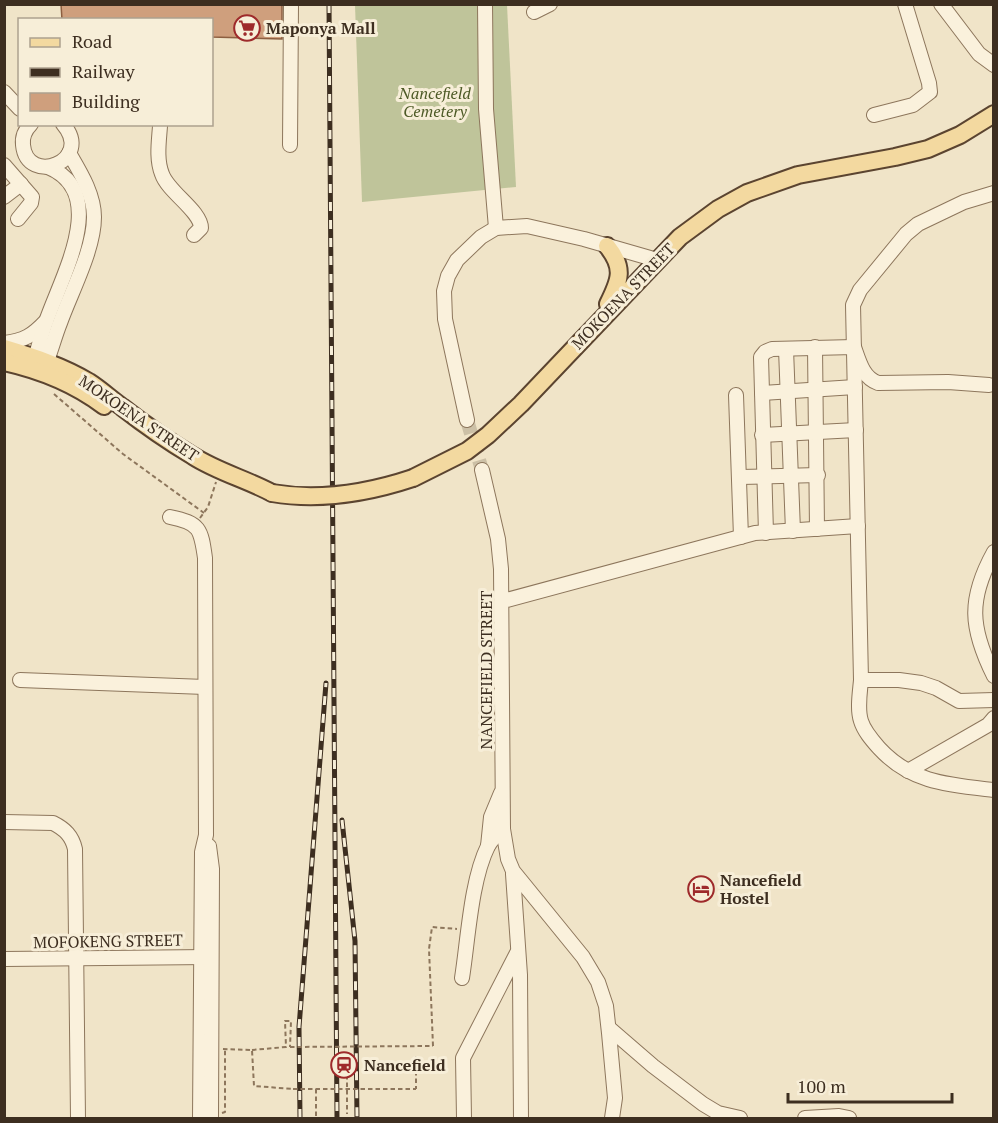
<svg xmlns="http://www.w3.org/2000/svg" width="998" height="1123" font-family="'PT Serif',serif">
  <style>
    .cemetery { fill: #bfc49a }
    .building { fill: #cf9f7d; stroke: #8d5f41; stroke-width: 1.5 }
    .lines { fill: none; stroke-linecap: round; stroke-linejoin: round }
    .minor-tunnel { stroke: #ccc0a6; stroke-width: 14; stroke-dasharray: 14 7; stroke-linecap: butt }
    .minor-casing { stroke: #8d765c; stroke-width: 16 }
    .major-casing { stroke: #5b4430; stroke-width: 20 }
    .path { stroke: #8d765c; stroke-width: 2; stroke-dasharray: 4.5 3; stroke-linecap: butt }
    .minor { stroke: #faf1dc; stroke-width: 14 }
    .major { stroke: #f3d9a0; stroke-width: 16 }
    .rail-casing { stroke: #3d2e20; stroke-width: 5 }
    .rail { stroke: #f7eed8; stroke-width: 3; stroke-dasharray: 9; stroke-linecap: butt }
    .major-bridge-casing { stroke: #5b4430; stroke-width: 20; stroke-linecap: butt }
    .path-bridge { stroke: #8d765c; stroke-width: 2; stroke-dasharray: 4.5 3; stroke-linecap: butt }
    .major-bridge { stroke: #f3d9a0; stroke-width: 16 }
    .labels { text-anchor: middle; stroke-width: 6; stroke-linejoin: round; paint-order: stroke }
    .poi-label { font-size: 16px; font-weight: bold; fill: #3d2e20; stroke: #f7eed8; text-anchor: start }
    .park-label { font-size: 16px; font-style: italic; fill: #4d5a26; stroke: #f7eed8 }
    .street-label { font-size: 16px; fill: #3d2e20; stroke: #f7eed8 }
  </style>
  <rect width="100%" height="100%" fill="#f0e4c8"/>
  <!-- cemetery -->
  <polygon class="cemetery" points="355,5 507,5 516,187 362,202"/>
  <!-- building -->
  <polygon class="building" points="61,4 282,4 282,39 212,37 212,20 62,20"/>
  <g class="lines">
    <!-- minor-tunnel -->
    <polyline class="minor-tunnel" points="467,420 482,470"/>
    <!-- minor casing -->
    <g class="minor-casing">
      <g id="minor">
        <polyline points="485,4 486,109 496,228"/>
        <polyline points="941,4 979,54 994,65"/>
        <polyline points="534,12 550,4"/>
        <polyline points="4,92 20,109"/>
        <polyline points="874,115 913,105 930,92 929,83 905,4"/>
        <path d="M31,124C25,130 22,137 23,145C27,187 95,161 63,124"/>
        <path d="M160,126C159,141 156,159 162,174C168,192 201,211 201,228L194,235"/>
        <polyline points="290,145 291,4"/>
        <polyline points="4,165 32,197 31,203 18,219"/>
        <path d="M994,193L964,202L918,224L906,234L860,290L853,305L861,680C860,692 857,709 861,721C864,731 872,740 879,748C911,783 949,785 994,790"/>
        <polyline points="4,197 21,184"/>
        <path d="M4,343C24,341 33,335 46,321"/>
        <polyline points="815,347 817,529"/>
        <polyline points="786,349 793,531"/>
        <path d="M32,367C38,351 41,334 47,319C62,276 110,192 48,167"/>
        <path d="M43,371C50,355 54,338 60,323C71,292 94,250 94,217C94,194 80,172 69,153"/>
        <polyline points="762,393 855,387"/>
        <polyline points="736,395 741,537"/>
        <polyline points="467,420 445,319 444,291 448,276 457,260 481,237 496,228 527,226 584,239 657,260"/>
        <polyline points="762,435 856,430"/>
        <polyline points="482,470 498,539 501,569 503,829 508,859 513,871 583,957 598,982 606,1006 609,1033 615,1098 612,1118"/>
        <polyline points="740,477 818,475"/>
        <path d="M170,517C200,523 201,529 205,558L206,835L202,852L200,1118"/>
        <path d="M766,533L761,357L765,352L772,349L854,347C859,361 863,378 878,383L948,382L989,385"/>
        <path d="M994,552C968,599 970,628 994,676"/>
        <polyline points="503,601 755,533 858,526"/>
        <polyline points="20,680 205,687"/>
        <polyline points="861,680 899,680 921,683 936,688 959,701 994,700"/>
        <polyline points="908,771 988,725 994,718"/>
        <path d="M4,822L53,823C65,829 72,836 75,849L78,1118"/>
        <polyline points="209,846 212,869 211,1118"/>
        <polyline points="488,846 491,817 501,793"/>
        <polyline points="513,874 520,975 521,1118"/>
        <polyline points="4,959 209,957"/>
        <path d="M462,978C468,940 471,880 488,846C492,839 497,834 503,829"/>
        <polyline points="609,1028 653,1066 703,1104 718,1113 740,1118"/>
        <polyline points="464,1118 463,1058 517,953"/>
        <polyline points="805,1118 839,1116 849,1118"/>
      </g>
    </g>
    <!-- major casing -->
    <g class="major-casing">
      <g id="major">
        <path d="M607,246C625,268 620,280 608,304"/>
        <path d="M4,348C34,357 62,366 89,382C100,389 111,399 122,407C145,425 168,441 193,456C218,472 246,479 272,493"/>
        <path d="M4,362C40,370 75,384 104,406"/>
        <polyline points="413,478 467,451 488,435 521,404 680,237 718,209 747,193 798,175 895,157 928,149 960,135 994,114"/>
      </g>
    </g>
    <!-- path -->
    <g class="path">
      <polyline points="54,394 123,454 204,513"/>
      <polyline points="200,518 208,507 216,482"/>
      <polyline points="433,1046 429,949 432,927 457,929"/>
      <polyline points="223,1049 252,1050 254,1086 293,1089"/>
      <polyline points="252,1050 286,1047 285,1021 291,1021 290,1047"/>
      <polyline points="416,1056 416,1089"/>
      <polyline points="347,1060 347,1114"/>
      <polyline points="316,1089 316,1118"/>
      <polyline points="222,1113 225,1112 225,1049"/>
    </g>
    <!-- minor -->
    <use href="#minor" class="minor"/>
    <!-- major -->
    <use href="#major" class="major"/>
    <!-- rail casing -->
    <g class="rail-casing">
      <g id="rail">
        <polyline points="329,4 337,1118"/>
        <polyline points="342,820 355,941 357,1118"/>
        <polyline points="300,1118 299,1027 326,683"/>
      </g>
    </g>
    <!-- rail -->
    <use href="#rail" class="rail"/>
    <!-- major-bridge casing -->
    <g class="major-bridge-casing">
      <path id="major-bridge" d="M272,493C319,501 368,493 413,478"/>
    </g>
    <!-- path-bridge -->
    <g class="path-bridge">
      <polyline points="290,1047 433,1046"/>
      <polyline points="293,1089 416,1089"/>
    </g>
    <!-- major-bridge -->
    <use href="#major-bridge" class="major-bridge"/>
  </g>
  <!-- icons -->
  <defs>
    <g id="supermarket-ring" transform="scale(1.35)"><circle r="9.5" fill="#f7eed8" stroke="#9e2a2b" stroke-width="1.5"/><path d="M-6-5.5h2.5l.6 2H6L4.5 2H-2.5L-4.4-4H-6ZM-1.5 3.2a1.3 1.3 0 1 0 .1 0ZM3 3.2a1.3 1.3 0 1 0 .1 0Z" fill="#9e2a2b"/></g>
    <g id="hotel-ring" transform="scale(1.35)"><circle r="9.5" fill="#f7eed8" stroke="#9e2a2b" stroke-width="1.5"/><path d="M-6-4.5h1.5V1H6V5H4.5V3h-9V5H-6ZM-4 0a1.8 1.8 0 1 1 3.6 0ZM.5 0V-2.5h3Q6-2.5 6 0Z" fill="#9e2a2b"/></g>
    <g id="station-ring" transform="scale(1.35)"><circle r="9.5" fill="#f7eed8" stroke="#9e2a2b" stroke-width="1.5"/><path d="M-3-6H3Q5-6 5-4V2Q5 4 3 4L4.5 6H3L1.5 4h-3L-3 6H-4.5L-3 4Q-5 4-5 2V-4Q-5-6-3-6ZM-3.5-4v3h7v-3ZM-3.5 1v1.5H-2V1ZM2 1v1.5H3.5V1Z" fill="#9e2a2b"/></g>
  </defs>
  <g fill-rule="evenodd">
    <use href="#supermarket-ring" x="247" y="28"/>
    <use href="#hotel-ring" x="701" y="889"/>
    <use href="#station-ring" x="344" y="1065"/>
  </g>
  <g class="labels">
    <!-- poi labels -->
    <g class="poi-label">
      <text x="266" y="34">Maponya Mall</text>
      <text x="720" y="886">Nancefield<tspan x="720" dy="18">Hostel</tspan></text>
      <text x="364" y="1071">Nancefield</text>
    </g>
    <!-- park labels -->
    <g class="park-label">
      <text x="435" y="99">Nancefield<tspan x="435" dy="18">Cemetery</tspan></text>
    </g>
    <!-- street labels -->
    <g class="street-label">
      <text transform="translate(623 296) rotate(-46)" y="6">MOKOENA STREET</text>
      <text transform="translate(139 418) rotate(34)" y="6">MOKOENA STREET</text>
      <text transform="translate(486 670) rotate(-90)" y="6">NANCEFIELD STREET</text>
      <text transform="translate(108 941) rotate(-1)" y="6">MOFOKENG STREET</text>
    </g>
  </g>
  <!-- border -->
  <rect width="998" height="1123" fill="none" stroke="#3d2e20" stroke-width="12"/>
  <!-- legend -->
  <rect x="18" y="18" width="195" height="108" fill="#f7eed8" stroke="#ada18e" stroke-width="1.5"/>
  <rect x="30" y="38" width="30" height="9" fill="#f3d9a0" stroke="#ada18e" stroke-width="1.5"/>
  <text x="72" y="48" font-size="18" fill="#3d2e20">Road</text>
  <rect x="30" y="68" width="30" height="9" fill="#3d2e20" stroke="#ada18e" stroke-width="1.5"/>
  <text x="72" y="78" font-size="18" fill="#3d2e20">Railway</text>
  <rect x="30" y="93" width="30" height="18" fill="#cf9f7d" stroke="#ada18e" stroke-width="1.5"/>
  <text x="72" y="108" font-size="18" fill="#3d2e20">Building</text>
  <!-- scale -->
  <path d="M788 1093v9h164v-9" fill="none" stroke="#3d2e20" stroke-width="3"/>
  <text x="797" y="1093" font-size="18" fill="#3d2e20" stroke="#f7eed8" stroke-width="4.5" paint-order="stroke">100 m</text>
</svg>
